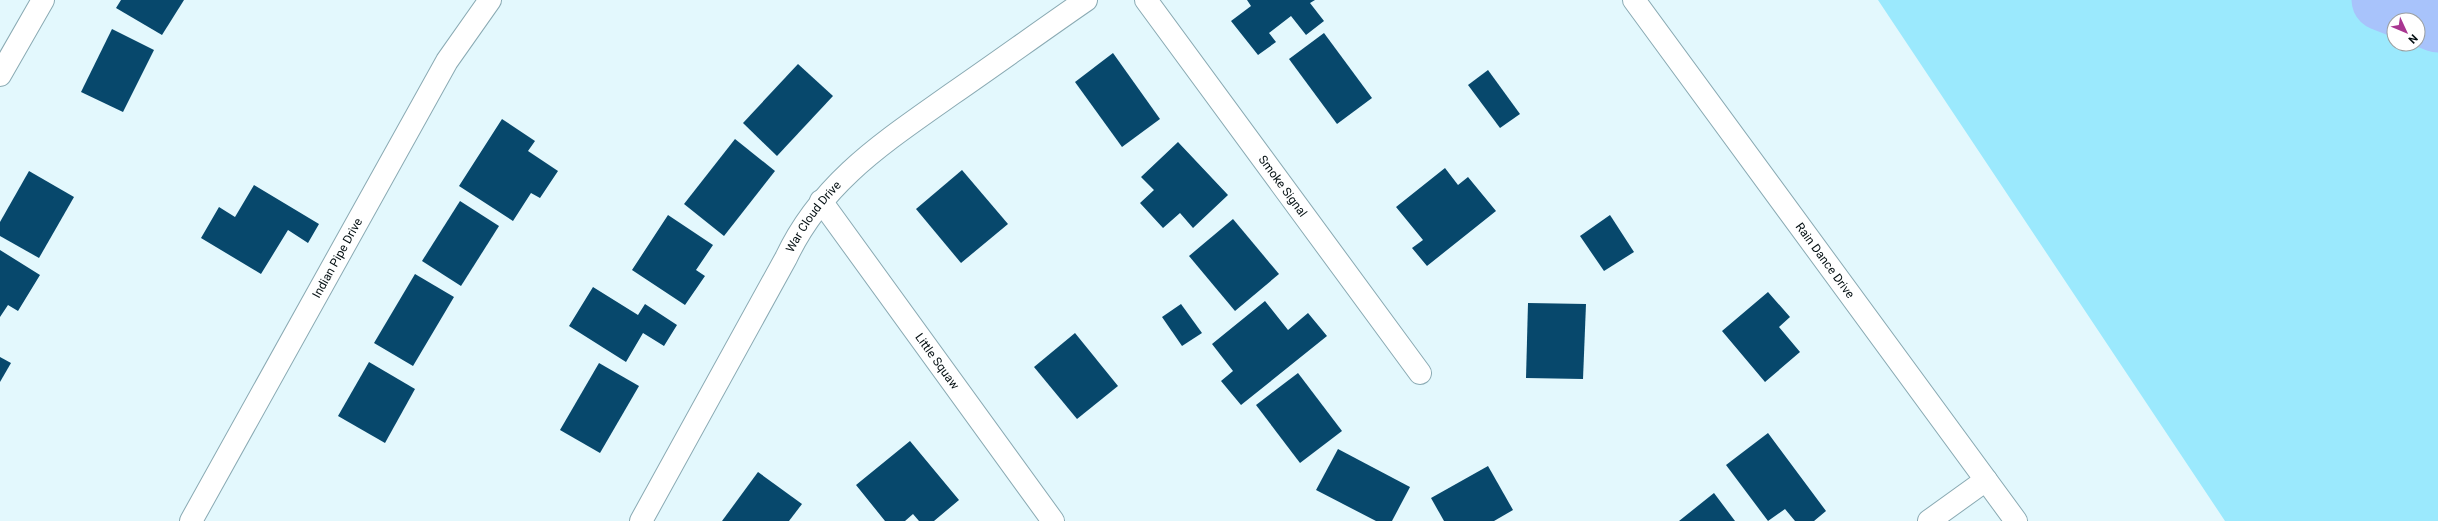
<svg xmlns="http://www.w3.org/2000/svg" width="2438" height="521" font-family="Roboto,sans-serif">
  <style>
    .green { fill: #9be9fd; fill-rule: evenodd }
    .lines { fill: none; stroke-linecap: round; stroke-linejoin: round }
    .river { stroke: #a8c3fb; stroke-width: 61 }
    .building { fill: #07486c }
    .minor-casing { stroke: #8aaab3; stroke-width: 24 }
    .minor { stroke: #fff; stroke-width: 22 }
    .labels { text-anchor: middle; stroke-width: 4; stroke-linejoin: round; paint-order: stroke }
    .street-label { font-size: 12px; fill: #040f12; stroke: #fff }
  </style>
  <rect width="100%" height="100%" fill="#e3f8fd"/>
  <!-- green -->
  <path class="green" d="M1878,0H2438V521H2225ZM2394,20H2418V44H2394Z"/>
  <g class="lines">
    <!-- river -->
    <polyline class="river" points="2382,0 2438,22"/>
  </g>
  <!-- building -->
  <g class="building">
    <polygon points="121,0 184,0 162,35 116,8"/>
    <polygon points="1247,0 1315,0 1310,3 1324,21 1306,35 1291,16 1269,33 1276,42 1258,55 1231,21 1251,6"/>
    <polygon points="112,29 154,50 123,112 81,92"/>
    <polygon points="1324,33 1372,98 1337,124 1289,59"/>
    <polygon points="1113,53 1160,119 1122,147 1075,82"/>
    <polygon points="798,64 833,96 777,156 743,123"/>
    <polygon points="1488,70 1520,114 1500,128 1468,85"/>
    <polygon points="502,119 535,141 528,151 558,171 540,198 531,193 513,221 459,186"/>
    <polygon points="735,139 775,171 724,236 684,204"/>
    <polygon points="1178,142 1228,195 1193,228 1180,213 1163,228 1140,203 1154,190 1141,177"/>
    <polygon points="1445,168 1458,185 1468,177 1496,211 1427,266 1412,248 1423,240 1396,207"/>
    <polygon points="962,170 1008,224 961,263 916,209"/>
    <polygon points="29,171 74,197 39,258 0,236 0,222"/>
    <polygon points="254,185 319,224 308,243 288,230 261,274 201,238 219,207 235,217"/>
    <polygon points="460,201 499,226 461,286 422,261"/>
    <polygon points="668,215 713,245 696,270 705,276 685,305 632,270"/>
    <polygon points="1610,215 1634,252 1604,271 1580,236"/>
    <polygon points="1233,219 1279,274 1235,311 1189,256"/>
    <polygon points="0,250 40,275 18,311 8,305 0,317"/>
    <polygon points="415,274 454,297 413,366 374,343"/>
    <polygon points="593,287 638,315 645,304 677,325 664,346 643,333 626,362 569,326"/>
    <polygon points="1768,292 1790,317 1779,327 1800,352 1765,382 1722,331"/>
    <polygon points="1265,301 1288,330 1308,313 1327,336 1241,405 1221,381 1233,371 1212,344"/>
    <polygon points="1528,303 1586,304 1583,379 1526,378"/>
    <polygon points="1181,304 1202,333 1182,346 1162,317"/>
    <polygon points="1075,333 1118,386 1077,419 1034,367"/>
    <polygon points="0,357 11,363 0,382"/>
    <polygon points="369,362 415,389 385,443 338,416"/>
    <polygon points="599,363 639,386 600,453 560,430"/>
    <polygon points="1298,373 1342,431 1300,463 1256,405"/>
    <polygon points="1768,433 1826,511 1814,521 1795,521 1785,509 1768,521 1726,465"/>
    <polygon points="910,441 959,500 934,521 919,521 913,514 905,521 885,521 856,485"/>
    <polygon points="1338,449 1410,487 1392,521 1376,521 1316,490"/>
    <polygon points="1488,466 1513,510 1494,521 1444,521 1431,498"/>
    <polygon points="758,472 802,504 789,521 722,521"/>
    <polygon points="1714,493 1735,521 1679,521"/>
  </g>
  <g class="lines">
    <!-- minor casing -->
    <g class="minor-casing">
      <g id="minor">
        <path id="s1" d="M1146,0L1420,373"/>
        <path id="s2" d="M1634,0L2016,521"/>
        <polyline points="0,75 43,0"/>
        <path id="s3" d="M821,201L1053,521"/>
        <path id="s4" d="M191,521L447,61L490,0"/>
        <path id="s5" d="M641,521L786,258C822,181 886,141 952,94C997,63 1041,31 1086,0"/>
        <polyline points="1929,521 1986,480"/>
      </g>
    </g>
    <!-- minor -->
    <use href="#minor" class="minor"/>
  </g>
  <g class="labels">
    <!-- street labels -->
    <g class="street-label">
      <text dy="4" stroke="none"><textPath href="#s1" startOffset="231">Smoke Signal</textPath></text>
      <text dy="4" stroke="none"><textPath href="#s5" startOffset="350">War Cloud Drive</textPath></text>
      <text dy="4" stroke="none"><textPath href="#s4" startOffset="301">Indian Pipe Drive</textPath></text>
      <text dy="4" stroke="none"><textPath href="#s2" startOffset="323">Rain Dance Drive</textPath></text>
      <text dy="4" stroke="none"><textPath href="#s3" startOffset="198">Little Squaw</textPath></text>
    </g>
  </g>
  <!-- north arrow -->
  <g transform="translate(2406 32) rotate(134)"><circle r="19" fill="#ffffff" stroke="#9b9fa0"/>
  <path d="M0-3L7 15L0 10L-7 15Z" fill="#a93691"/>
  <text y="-6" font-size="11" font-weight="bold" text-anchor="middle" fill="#040f12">N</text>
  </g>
</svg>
